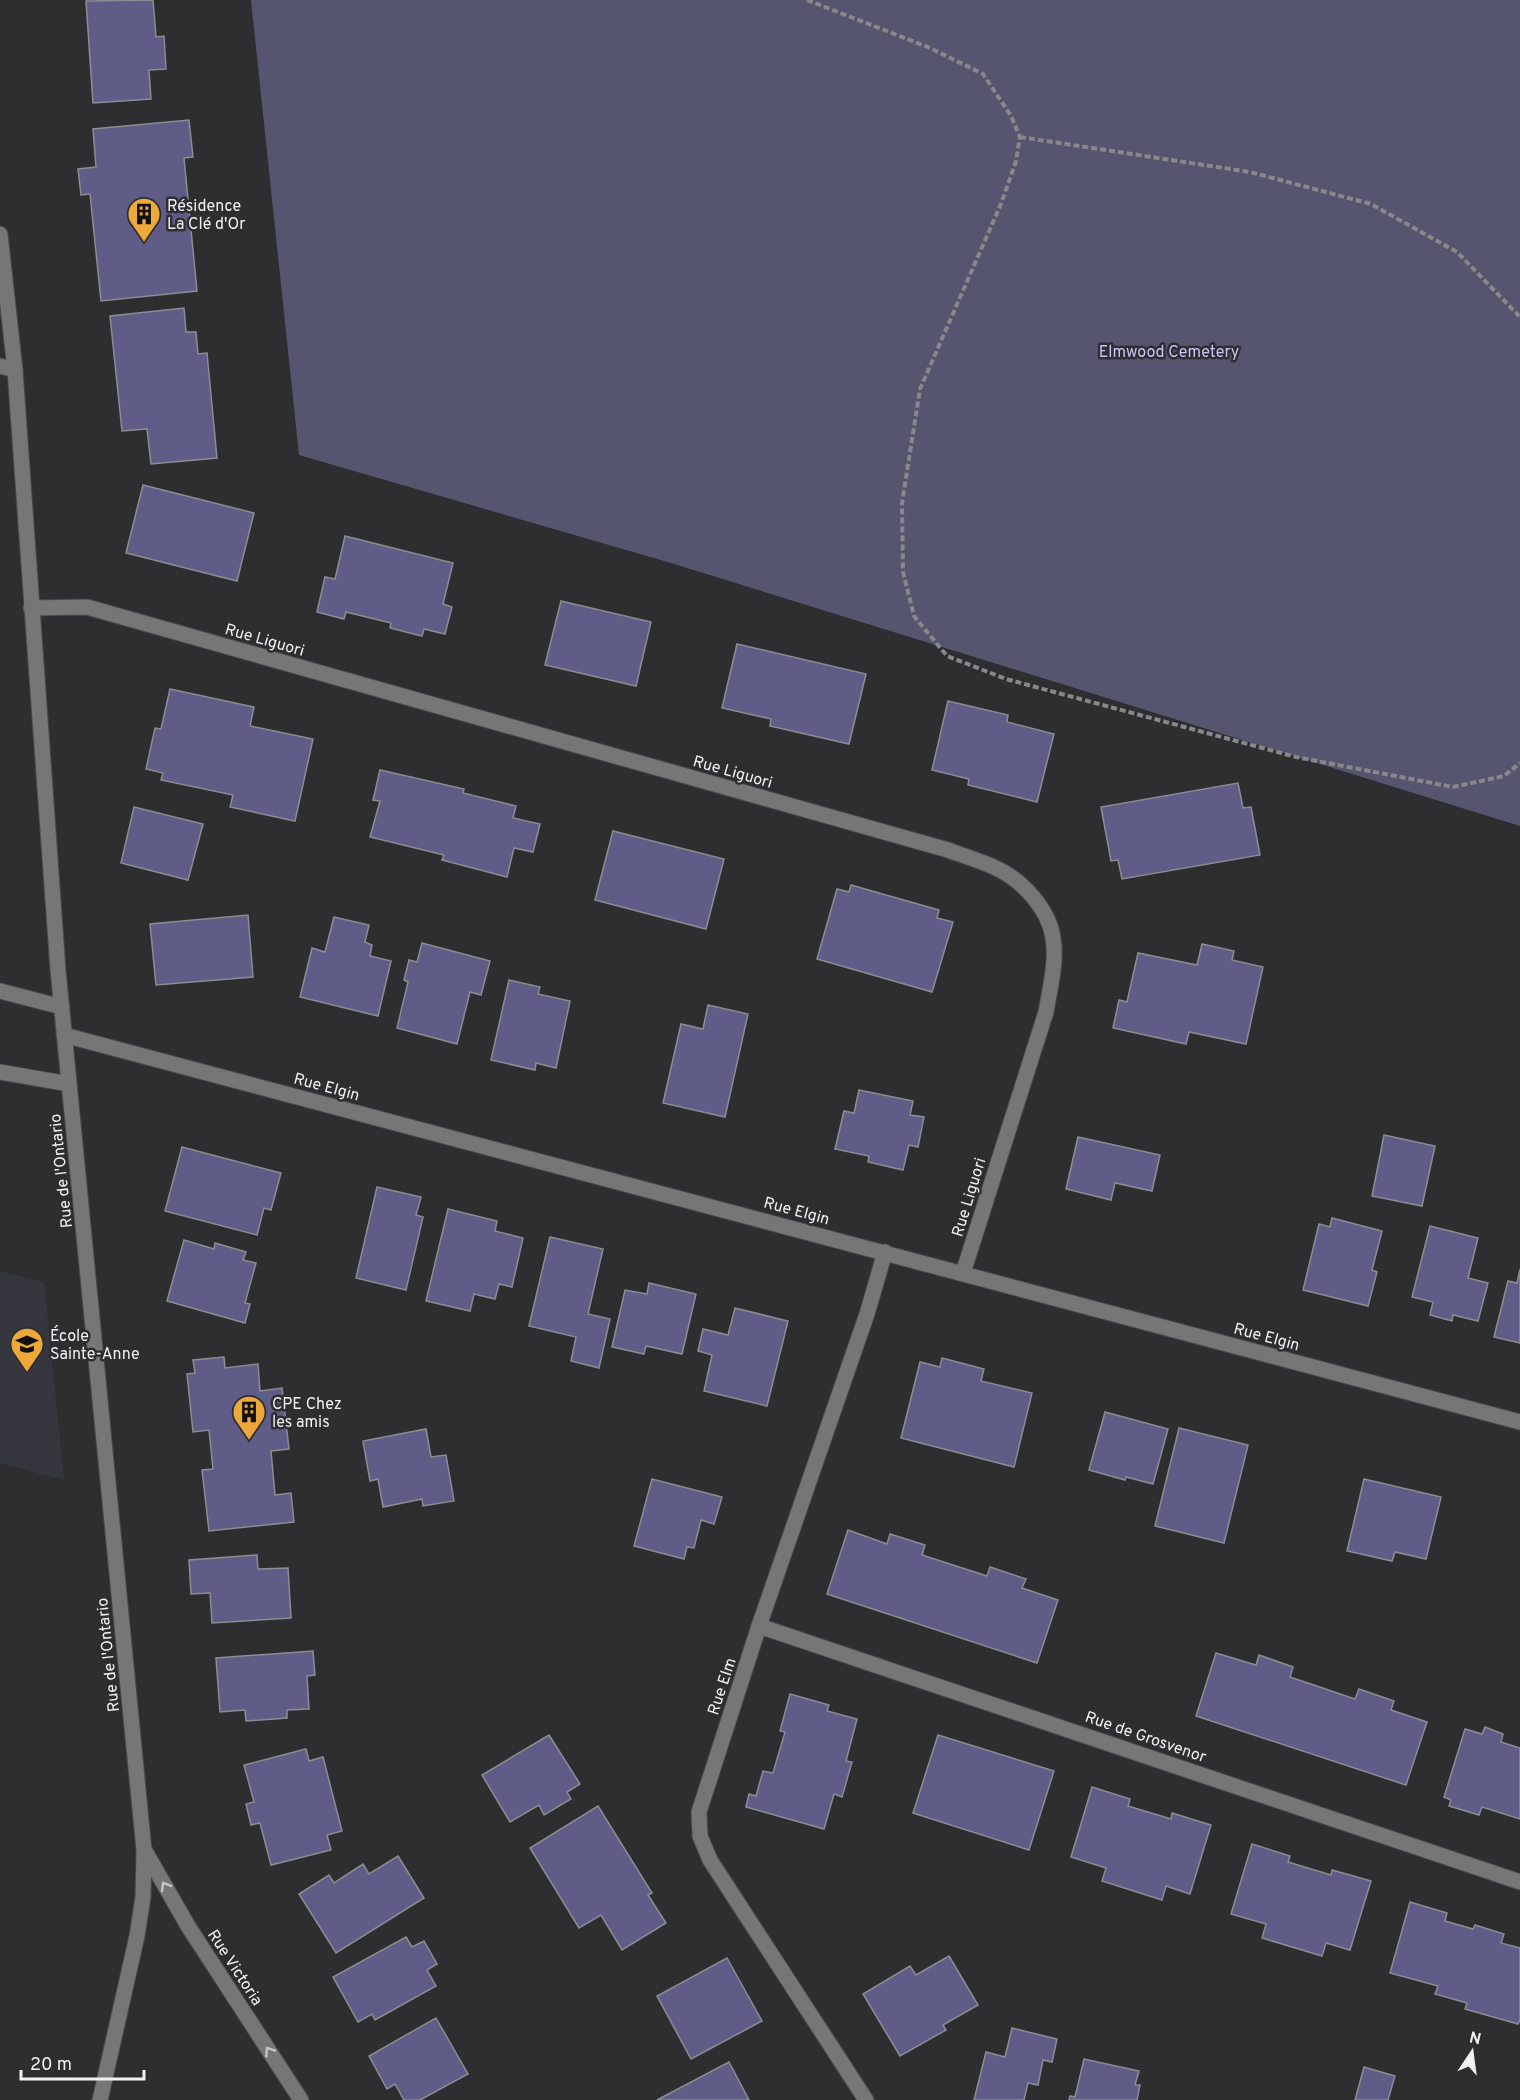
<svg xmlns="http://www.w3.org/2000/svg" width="1520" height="2100" font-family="Overpass,sans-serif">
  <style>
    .built { fill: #36363e }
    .green { fill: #56556f }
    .building { fill: #5f5d88; stroke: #8c8d90; stroke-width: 1.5 }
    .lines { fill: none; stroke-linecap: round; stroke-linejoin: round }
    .minor-casing { stroke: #49494c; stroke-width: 17 }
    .path { stroke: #88888a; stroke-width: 4; stroke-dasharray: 6 3; stroke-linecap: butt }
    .minor { stroke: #767677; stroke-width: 15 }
    .oneway { stroke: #c6c6c8 }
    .labels { text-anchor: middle; stroke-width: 5; stroke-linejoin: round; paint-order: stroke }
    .poi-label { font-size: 16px; fill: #f1f1f3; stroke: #2e2e31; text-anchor: start }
    .park-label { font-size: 16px; fill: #c5c4fc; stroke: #2e2e31 }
    .street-label { font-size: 16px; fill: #f1f1f3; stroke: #2e2e31 }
  </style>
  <rect width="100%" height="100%" fill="#2e2e31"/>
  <!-- built -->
  <polygon class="built" points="0,1271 44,1282 64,1480 0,1463"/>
  <!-- green -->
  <polygon class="green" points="251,0 1520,0 1520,826 671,563 299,455"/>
  <!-- building -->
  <g class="building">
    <polygon points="153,0 156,37 164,36 166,69 149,70 151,99 93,103 86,1"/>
    <polygon points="189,120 193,157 184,158 197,291 101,301 90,194 81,195 78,169 96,167 93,129"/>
    <polygon points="184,308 186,332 196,332 198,354 207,353 217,458 151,464 147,429 122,431 110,316"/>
    <polygon points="143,485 254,513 237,581 126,553"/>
    <polygon points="345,536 453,563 443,604 452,607 445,634 424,629 422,636 390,628 391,623 346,612 344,619 317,612 325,577 335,579"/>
    <polygon points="561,601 651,622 636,686 545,665"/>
    <polygon points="737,644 866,674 849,744 770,726 771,719 722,708"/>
    <polygon points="170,689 254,707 250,726 313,739 295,821 230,807 233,795 161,780 163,773 146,769 155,728 161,729"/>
    <polygon points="948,701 1008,715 1007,722 1054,734 1037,802 968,785 969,779 932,770"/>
    <polygon points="380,770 464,789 463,793 516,806 513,818 540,824 533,852 514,848 507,877 442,860 444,855 370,837 380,801 373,800"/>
    <polygon points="1238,783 1243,808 1251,807 1260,855 1122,879 1118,860 1111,861 1101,807"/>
    <polygon points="134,807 203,824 188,880 121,863"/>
    <polygon points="613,831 724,859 706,929 595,900"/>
    <polygon points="851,885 939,910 937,918 953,922 932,992 817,959 837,889 849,892"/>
    <polygon points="248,915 253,977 156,985 150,924"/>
    <polygon points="334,917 369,925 365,942 372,945 370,956 391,961 378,1016 300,997 312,948 325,952"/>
    <polygon points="422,943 490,961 481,995 470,992 457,1044 397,1028 408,982 404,980 409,960 417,962"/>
    <polygon points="1202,944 1234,951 1232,960 1263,967 1246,1044 1189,1032 1186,1044 1113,1028 1119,1000 1127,1002 1138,953 1197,965"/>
    <polygon points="509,980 540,987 538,994 570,1001 556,1068 536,1063 535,1070 491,1060"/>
    <polygon points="708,1005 748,1014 725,1117 663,1103 681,1024 703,1029"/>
    <polygon points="859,1090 913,1101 910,1115 924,1117 918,1147 909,1145 903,1170 868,1162 869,1156 835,1149 844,1111 854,1113"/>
    <polygon points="1384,1135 1435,1146 1422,1206 1372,1196"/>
    <polygon points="1078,1137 1160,1155 1152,1191 1115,1183 1111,1200 1066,1189"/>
    <polygon points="182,1147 281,1173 271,1210 264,1208 257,1235 165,1211"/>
    <polygon points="377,1187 421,1197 416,1215 423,1217 406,1290 356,1278"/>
    <polygon points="448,1209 497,1221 495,1231 523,1238 512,1287 499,1284 495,1299 474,1294 470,1311 426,1301"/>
    <polygon points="1332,1218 1382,1231 1372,1270 1377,1272 1368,1306 1303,1290 1319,1224 1330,1227"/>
    <polygon points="1430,1226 1478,1238 1468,1278 1488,1283 1478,1321 1453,1315 1452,1321 1430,1315 1433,1302 1412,1297"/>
    <polygon points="550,1237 603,1249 588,1314 610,1319 599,1368 571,1361 576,1337 529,1326"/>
    <polygon points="184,1240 214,1249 215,1243 246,1252 243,1260 256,1263 245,1303 250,1304 245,1323 167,1301"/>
    <polygon points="1520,1269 1520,1343 1494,1337 1508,1281 1517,1283"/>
    <polygon points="649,1283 696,1294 682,1354 646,1346 644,1354 612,1347 625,1290 647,1294"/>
    <polygon points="735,1308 788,1321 767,1406 704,1391 712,1355 698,1351 703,1329 728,1335"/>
    <polygon points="224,1357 225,1368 258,1364 260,1391 282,1388 289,1449 271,1451 275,1495 291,1493 294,1522 209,1531 202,1470 213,1469 209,1430 193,1432 187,1374 195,1373 193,1360"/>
    <polygon points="942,1358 984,1369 981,1381 1032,1393 1014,1467 901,1438 920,1362 940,1367"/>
    <polygon points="1105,1412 1168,1429 1153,1484 1126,1477 1125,1480 1089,1470"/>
    <polygon points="1179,1428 1248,1445 1224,1543 1155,1526"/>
    <polygon points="426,1429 431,1457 446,1455 454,1501 423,1506 422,1499 383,1507 378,1479 370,1481 363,1441"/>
    <polygon points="652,1479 722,1497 714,1524 701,1520 694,1548 687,1547 684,1559 634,1546"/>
    <polygon points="1364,1479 1441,1497 1426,1559 1395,1552 1392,1561 1347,1551"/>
    <polygon points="848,1530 887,1544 890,1534 925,1545 922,1555 987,1576 990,1567 1026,1579 1022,1588 1058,1600 1037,1663 827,1594"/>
    <polygon points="257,1555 258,1569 288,1568 291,1618 212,1623 210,1593 191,1594 189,1560"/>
    <polygon points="313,1651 315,1675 307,1676 309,1709 287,1710 287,1718 246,1721 245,1710 220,1712 216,1658"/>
    <polygon points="1216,1653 1256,1665 1259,1655 1293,1667 1290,1677 1355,1699 1359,1689 1394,1701 1391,1710 1427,1722 1406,1785 1196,1716"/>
    <polygon points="790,1694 829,1705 827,1711 857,1719 846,1761 852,1762 842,1797 834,1794 824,1829 746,1807 749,1794 756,1796 763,1771 773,1773 785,1732 780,1731"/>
    <polygon points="1485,1727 1503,1734 1501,1742 1520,1748 1520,1819 1482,1807 1479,1815 1449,1806 1451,1800 1444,1797 1465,1729 1482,1734"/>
    <polygon points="549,1735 580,1784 567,1792 571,1799 544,1815 539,1805 510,1822 482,1775"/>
    <polygon points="938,1735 1054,1771 1029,1850 913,1813"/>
    <polygon points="306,1749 309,1761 323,1757 342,1831 327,1835 331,1850 271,1865 260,1823 251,1825 246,1804 254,1802 244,1765"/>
    <polygon points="1092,1787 1130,1799 1128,1806 1171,1819 1172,1813 1211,1825 1190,1894 1166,1886 1162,1900 1102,1881 1106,1868 1071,1857"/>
    <polygon points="598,1806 652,1893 648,1895 666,1923 622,1950 601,1915 579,1928 530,1848"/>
    <polygon points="1252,1844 1290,1856 1288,1862 1331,1875 1332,1870 1371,1881 1350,1950 1326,1943 1322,1956 1262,1938 1266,1924 1231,1914"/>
    <polygon points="398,1856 424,1898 336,1953 299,1894 329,1875 334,1883 363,1864 369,1874"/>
    <polygon points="1410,1902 1447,1913 1445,1921 1473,1929 1475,1925 1504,1934 1501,1943 1520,1948 1520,2020 1518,2024 1465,2009 1467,2003 1435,1994 1438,1986 1390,1973"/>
    <polygon points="406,1937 412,1947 424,1941 437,1964 427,1970 436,1986 375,2020 372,2014 358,2022 333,1977"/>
    <polygon points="949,1956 978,2005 943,2025 946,2030 900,2056 863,1994 910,1966 916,1975"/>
    <polygon points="727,1958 762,2021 691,2059 657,1996"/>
    <polygon points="436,2018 468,2074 420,2100 404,2100 395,2084 387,2089 369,2056"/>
    <polygon points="1012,2028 1057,2039 1052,2062 1043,2060 1038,2085 1028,2083 1024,2100 974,2100 986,2052 1005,2057"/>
    <polygon points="1084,2059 1139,2071 1135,2085 1140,2085 1137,2100 1069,2100 1070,2096 1075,2097"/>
    <polygon points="729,2062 749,2100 657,2100"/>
    <polygon points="1364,2067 1395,2076 1388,2100 1355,2100"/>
  </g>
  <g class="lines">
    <!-- minor casing -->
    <g class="minor-casing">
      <g id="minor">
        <polyline points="0,234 15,370 58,970 144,1850 143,1897 137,1936 100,2100"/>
        <polyline points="0,366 15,370"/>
        <path d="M31,608L87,607L948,850C964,856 981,861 996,868C1022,880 1049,909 1053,938C1057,962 1050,988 1046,1012L963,1273"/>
        <polyline points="0,991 62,1007"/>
        <polyline points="64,1035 1520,1422"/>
        <polyline points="0,1072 69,1084"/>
        <polyline points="759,1626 1520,1882"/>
        <polyline points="145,1851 188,1926 301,2100"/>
        <polyline points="866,2100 710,1860 700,1836 699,1812 759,1626 867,1314 885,1252"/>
      </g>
    </g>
    <!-- path -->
    <g class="path">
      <polyline points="807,0 928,47 983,74 1011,116 1020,137 1016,161 1001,204 920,389 902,503 903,572 914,616 947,656 1006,679 1296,757 1453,787 1504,776 1520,763"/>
      <polyline points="1020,137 1250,172 1371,204 1457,252 1520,317"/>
    </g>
    <!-- minor -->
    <use href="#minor" class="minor"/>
  </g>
  <!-- one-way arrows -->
  <defs><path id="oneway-chevron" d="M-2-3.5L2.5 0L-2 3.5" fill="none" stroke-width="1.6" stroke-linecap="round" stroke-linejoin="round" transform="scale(1.5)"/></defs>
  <g class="oneway">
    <use href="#oneway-chevron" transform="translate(165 1886) rotate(-120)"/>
    <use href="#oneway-chevron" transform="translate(269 2051) rotate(-123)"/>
  </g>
  <!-- icons -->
  <defs>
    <g id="building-pin" transform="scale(1.725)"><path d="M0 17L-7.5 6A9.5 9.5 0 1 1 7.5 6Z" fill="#eca93a" stroke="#2e2e31"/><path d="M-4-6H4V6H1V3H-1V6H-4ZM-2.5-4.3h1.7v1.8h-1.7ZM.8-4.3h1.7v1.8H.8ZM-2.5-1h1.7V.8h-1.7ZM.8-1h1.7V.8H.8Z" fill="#111"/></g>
    <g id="school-pin" transform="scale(1.725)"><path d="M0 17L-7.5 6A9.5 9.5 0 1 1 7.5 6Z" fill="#eca93a" stroke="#2e2e31"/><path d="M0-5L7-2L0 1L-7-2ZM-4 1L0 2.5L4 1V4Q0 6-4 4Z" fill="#111"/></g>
  </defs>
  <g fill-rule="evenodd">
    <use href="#building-pin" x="144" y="214"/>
    <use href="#school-pin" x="27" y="1344"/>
    <use href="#building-pin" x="249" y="1412"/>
  </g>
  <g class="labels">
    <!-- poi labels -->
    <g class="poi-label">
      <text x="167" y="211">Résidence<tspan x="167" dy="18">La Clé d'Or</tspan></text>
      <text x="50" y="1341">École<tspan x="50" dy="18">Sainte-Anne</tspan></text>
      <text x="272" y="1409">CPE Chez<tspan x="272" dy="18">les amis</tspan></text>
    </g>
    <!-- park labels -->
    <g class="park-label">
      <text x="1169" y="357">Elmwood Cemetery</text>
    </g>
    <!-- street labels -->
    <g class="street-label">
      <text transform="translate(265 639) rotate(16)" y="6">Rue Liguori</text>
      <text transform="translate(733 771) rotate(16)" y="6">Rue Liguori</text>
      <text transform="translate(327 1086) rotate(15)" y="6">Rue Elgin</text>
      <text transform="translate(60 1171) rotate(-96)" y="6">Rue de l'Ontario</text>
      <text transform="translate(968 1197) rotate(-73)" y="6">Rue Liguori</text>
      <text transform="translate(797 1210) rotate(15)" y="6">Rue Elgin</text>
      <text transform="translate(1267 1336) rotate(15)" y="6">Rue Elgin</text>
      <text transform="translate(107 1655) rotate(-96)" y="6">Rue de l'Ontario</text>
      <text transform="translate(721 1686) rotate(-72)" y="6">Rue Elm</text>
      <text transform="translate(1146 1736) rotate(19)" y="6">Rue de Grosvenor</text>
      <text transform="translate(236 1967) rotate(57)" y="6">Rue Victoria</text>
    </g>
  </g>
  <!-- north arrow -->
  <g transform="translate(1472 2052) rotate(13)" stroke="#2e2e31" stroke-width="4.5" paint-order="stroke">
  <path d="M0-4.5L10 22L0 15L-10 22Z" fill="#f1f1f3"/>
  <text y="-9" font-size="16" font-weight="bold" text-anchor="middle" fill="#f1f1f3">N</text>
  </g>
  <!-- scale -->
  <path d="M21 2070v9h123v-9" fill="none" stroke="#f1f1f3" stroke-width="3"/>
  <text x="30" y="2070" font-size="18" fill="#f1f1f3" stroke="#2e2e31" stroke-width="4.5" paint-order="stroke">20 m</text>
</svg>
